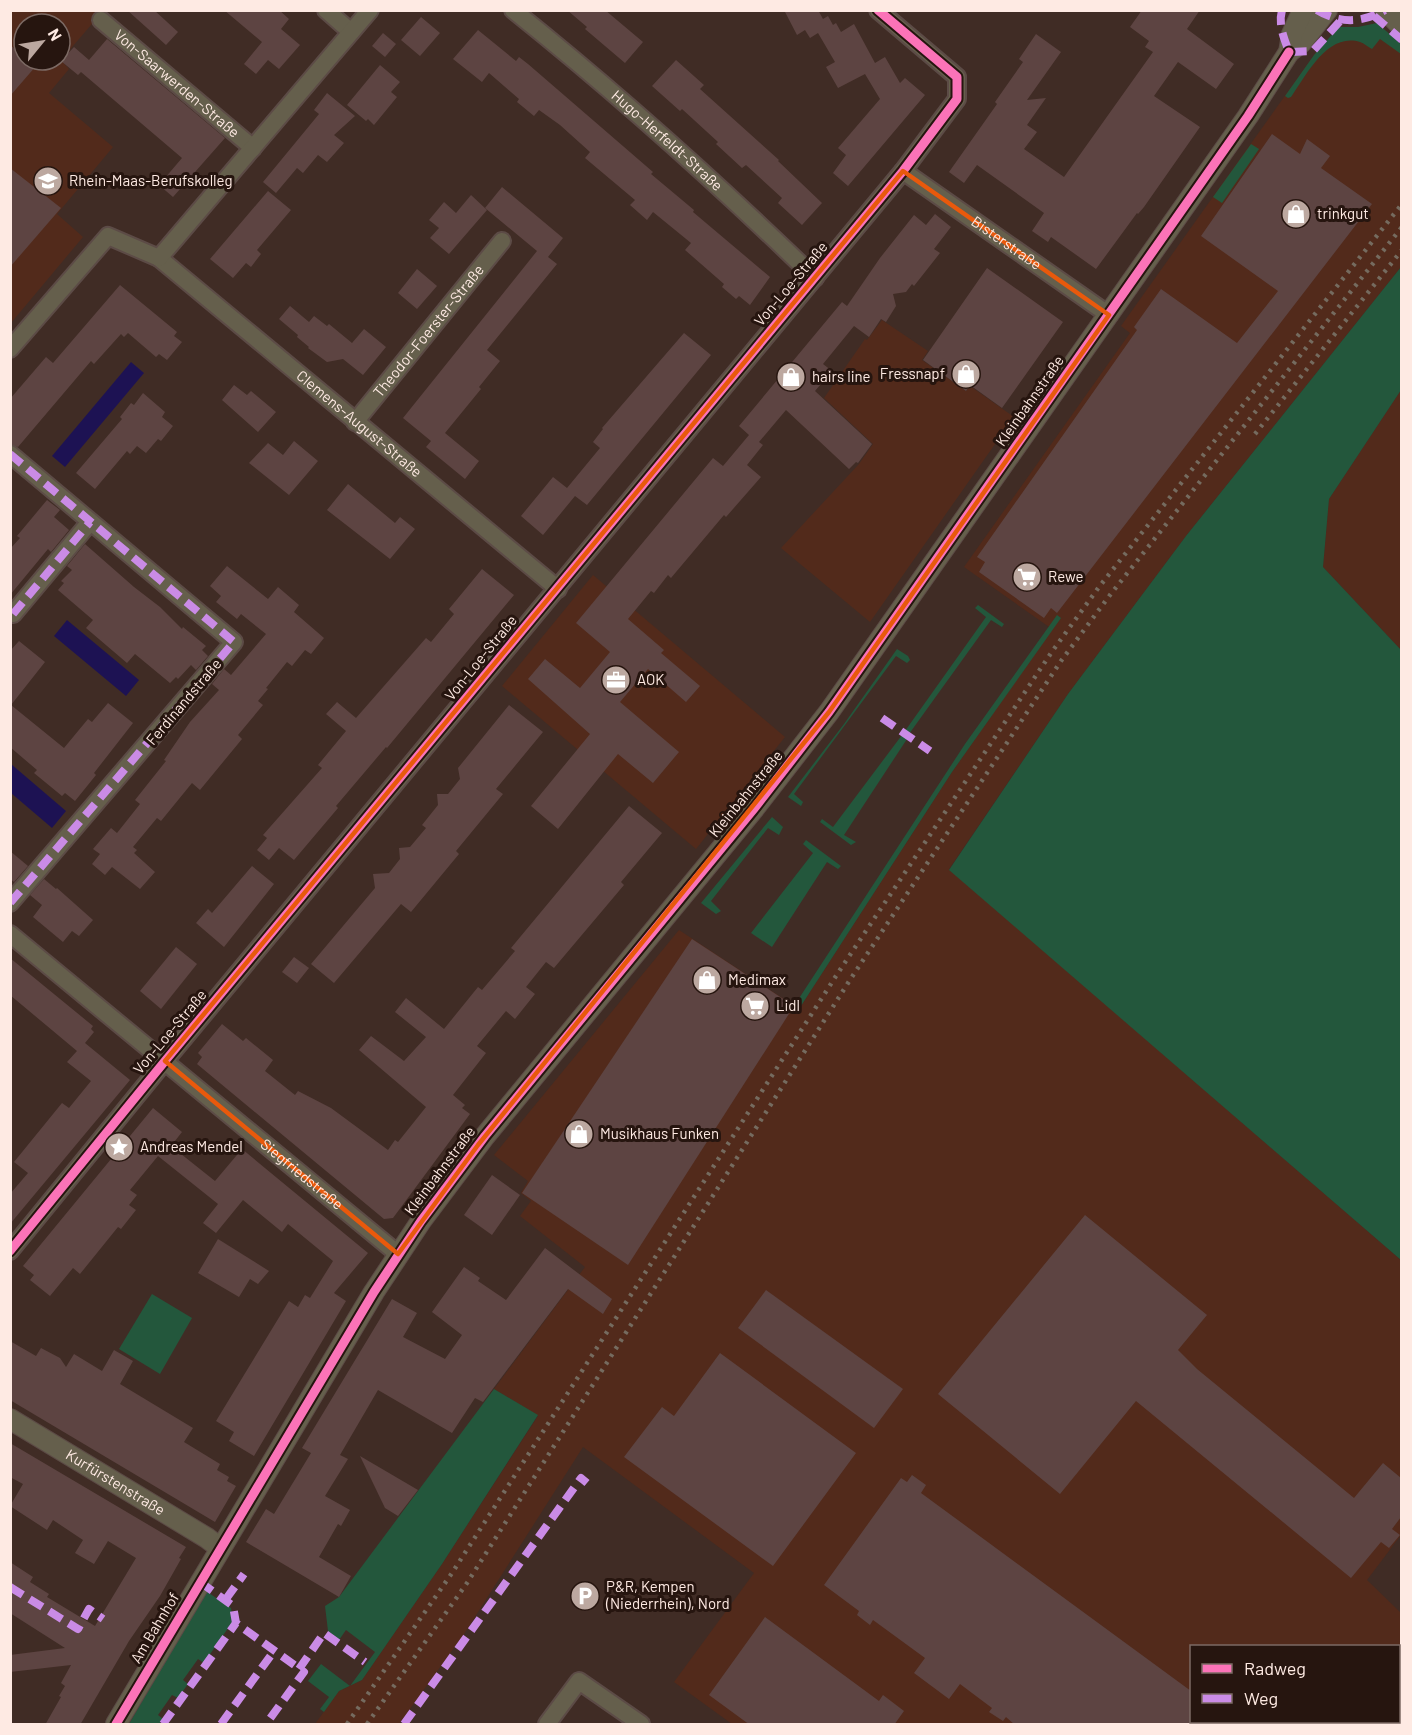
<svg xmlns="http://www.w3.org/2000/svg" width="1412" height="1735" font-family="Barlow,sans-serif">
  <style>
    .built { fill: #522a1b; fill-rule: evenodd }
    .green { fill: #23573c }
    .water { fill: #1d1253 }
    .building { fill: #5d4442 }
    .lines { fill: none; stroke-linecap: round; stroke-linejoin: round }
    .minor-casing { stroke: #5c4b46; stroke-width: 20 }
    .tertiary-casing { stroke: #5c4b46; stroke-width: 22 }
    .minor { stroke: #655f4c; stroke-width: 16 }
    .tertiary { stroke: #655f4c; stroke-width: 20 }
    .rail { stroke: #756b5f; stroke-width: 4.5; stroke-dasharray: 3 6; stroke-linecap: butt }
    .quiet { stroke: #ca8be6; stroke-width: 8; stroke-dasharray: 15 8; stroke-linecap: butt }
    .cycleway-casing { stroke: #26150f; stroke-width: 13 }
    .cycleway { stroke: #fb73b8; stroke-width: 9 }
    .marked { fill: none; stroke: #e8590c; stroke-width: 4.5; stroke-linejoin: round }
    .labels { text-anchor: middle; stroke-width: 6; stroke-linejoin: round; paint-order: stroke }
    .street-label { font-size: 15px; fill: #feeae3; stroke: #26150f }
    .poi-label { font-size: 15px; fill: #feeae3; stroke: #26150f; text-anchor: start }
  </style>
  <rect width="100%" height="100%" fill="#402c25"/>
  <!-- built -->
  <g class="built">
    <path d="M11,11H103L61,60L69,69L49,93L113,147L57,214L83,237L11,323ZM24,24H60V60H24Z"/>
    <path d="M1359,32L1402,45L1401,267L1186,536L1068,694L949,869L1401,1260V1535L1367,1580L1401,1613V1724H732L674,1682L754,1573L583,1447L464,1634L399,1724H315L339,1691L362,1680L442,1564L538,1416L494,1389L585,1267L520,1216L531,1201L521,1193L528,1181L494,1155L679,930L799,1009L952,772L1052,629L964,567L1130,333L1121,326L1314,55L1323,45ZM1192,1646H1398V1722H1192Z"/>
    <polygon points="882,320 928,351 922,360 966,391 970,386 1014,417 870,622 781,548 859,464 873,444 824,398 865,339 867,340"/>
    <polygon points="1401,390 1401,650 1323,567 1329,499"/>
    <polygon points="593,575 785,737 696,849 502,686"/>
  </g>
  <!-- green -->
  <g class="green">
    <path d="M1377,23L1401,44V54L1380,39L1372,49C1368,47 1364,43 1360,42C1327,32 1306,76 1291,97L1288,98L1285,96L1314,55L1337,29L1340,27H1358Z"/>
    <polygon points="1251,144 1259,149 1222,203 1213,197"/>
    <polygon points="1401,267 1401,390 1329,499 1323,567 1401,650 1401,1260 949,870 1068,694 1186,536"/>
    <polygon points="978,605 1004,624 1002,627 991,620 909,734 905,731 986,617 975,608"/>
    <polygon points="1057,615 1061,618 952,772 799,1009 794,1006 965,744"/>
    <polygon points="897,649 908,656 910,660 907,663 896,656 794,794 803,802 801,806 788,797 844,724"/>
    <polygon points="902,735 907,739 844,835 856,842 851,845 820,822 822,819 833,827"/>
    <polygon points="772,817 783,827 779,835 768,828 711,901 721,911 716,914 701,903"/>
    <polygon points="806,840 841,866 838,869 827,862 772,947 751,933 813,853 803,844"/>
    <polygon points="152,1294 192,1318 160,1374 119,1349"/>
    <polygon points="494,1389 538,1415 442,1564 362,1680 339,1691 324,1712 320,1709 329,1697 308,1681 321,1664 350,1686 375,1652 346,1630 339,1640 328,1631 325,1606 339,1597"/>
    <polygon points="206,1591 231,1608 233,1621 204,1663 198,1659 183,1680 188,1684 178,1698 172,1695 158,1715 163,1719 159,1724 129,1724"/>
  </g>
  <!-- water -->
  <g class="water">
    <polygon points="131,362 144,373 65,467 52,456"/>
    <polygon points="67,620 139,680 126,696 54,636"/>
    <polygon points="11,764 66,811 52,828 11,793"/>
  </g>
  <!-- building -->
  <g class="building">
    <polygon points="127,10 154,10 178,32 166,45"/>
    <polygon points="224,10 279,10 289,19 281,29 300,45 279,69 268,60 256,74 244,64 262,42"/>
    <polygon points="567,10 605,10 643,42 625,63 585,29 587,27"/>
    <polygon points="784,10 818,10 823,19 828,16 833,25 836,23 841,32 854,24 875,63 885,57 900,83 905,78 925,95 848,186 833,173 846,155 838,148 880,99 865,74 838,88 826,67 835,62 818,33 810,38 805,30 797,35"/>
    <polygon points="1142,10 1200,10 1187,29 1234,64 1216,89 1178,62 1154,96 1200,127 1144,207 1138,214 1137,213 1096,269 1051,237 1048,242 1032,231 1044,213 977,165 964,183 949,172 997,104 995,102 1023,62 1019,59 1036,34 1061,52 1027,100 1046,98 1027,125 1037,132 1024,149 1064,177 1153,52 1145,47 1149,41 1130,27"/>
    <polygon points="421,17 440,33 420,56 401,40"/>
    <polygon points="478,30 516,61 519,57 528,64 653,172 651,174 694,210 693,212 770,277 750,305 739,296 736,299 722,287 724,284 685,250 691,243 653,212 647,220 630,205 635,200 585,158 590,152 560,125 539,110 534,116 517,102 519,99 489,73 482,82 453,59"/>
    <polygon points="383,33 396,44 385,57 372,46"/>
    <polygon points="107,39 225,138 173,197 159,185 182,158 81,72 78,75 61,61 74,47 89,60"/>
    <polygon points="10,45 24,56 24,60 28,60 36,66 10,96"/>
    <polygon points="676,60 704,85 700,89 779,160 778,161 822,203 802,225 778,203 782,198 746,165 742,168 716,144 718,142 682,109 680,111 652,86"/>
    <polygon points="380,65 400,82 391,92 397,97 374,125 368,119 366,121 347,105"/>
    <polygon points="327,93 355,116 334,135 344,143 327,162 318,155 303,173 297,168 276,193 263,182 319,114 314,110"/>
    <polygon points="1272,134 1300,154 1307,139 1330,156 1321,168 1372,204 1057,613 1051,608 1044,618 979,572 985,562 977,557 1137,330 1134,327 1161,289 1237,343 1278,291 1201,236"/>
    <polygon points="10,168 61,208 10,267"/>
    <polygon points="502,187 563,238 548,257 557,264 487,350 500,361 479,387 481,389 445,433 479,461 465,479 426,447 431,441 403,418 537,251 485,208"/>
    <polygon points="268,191 291,210 257,250 261,254 251,267 246,263 233,278 210,259"/>
    <polygon points="471,195 487,210 449,254 430,238 439,228 429,220 444,202 456,213"/>
    <polygon points="935,214 951,227 934,249 940,253 914,286 912,284 906,292 893,294 896,306 886,322 881,319 869,337 854,326 823,364 832,371 815,391 872,444 858,463 856,462 849,469 786,410 759,442 763,445 747,465 761,477 726,517 724,515 671,578 668,575 654,593 651,591 628,619 664,650 661,653 700,686 686,702 648,669 620,702 679,752 653,783 618,754 558,829 531,806 590,734 528,679 545,659 580,688 610,652 576,623 713,458 723,466 749,435 739,426 842,302 847,306 880,258 914,215 926,225"/>
    <polygon points="987,268 1063,322 1002,408 970,385 966,391 923,360"/>
    <polygon points="417,269 437,286 417,309 398,293"/>
    <polygon points="120,285 177,332 174,336 182,342 167,360 159,354 156,357 128,333 124,337 121,334 94,364 91,361 18,447 10,444 10,399 46,357 53,363"/>
    <polygon points="290,306 309,322 314,316 327,326 329,324 352,343 364,329 386,347 363,375 343,359 327,362 308,348 309,347 297,337 298,335 279,319"/>
    <polygon points="684,333 711,355 587,505 575,496 543,535 521,516 553,477 567,488 600,448 593,442 603,429 602,428"/>
    <polygon points="234,385 247,395 251,391 276,412 258,432 222,400"/>
    <polygon points="143,393 165,412 162,417 173,426 161,441 158,439 146,453 137,446 130,454 127,451 95,489 76,473 122,419 120,417 131,403 134,405"/>
    <polygon points="294,441 318,461 289,495 249,463 268,443 283,455"/>
    <polygon points="348,484 395,523 400,517 415,529 390,559 327,510"/>
    <polygon points="47,500 60,510 54,517 69,530 51,552 48,549 10,595 10,549 20,538 17,536"/>
    <polygon points="85,544 134,587 160,607 182,629 183,627 206,646 202,650 208,656 196,670 191,665 178,679 176,677 170,683 135,654 127,663 86,628 93,620 58,590 64,583 61,581 72,570 67,566"/>
    <polygon points="227,566 268,599 278,587 299,605 294,612 324,638 311,654 305,650 292,666 287,662 266,688 268,689 258,701 263,705 238,735 242,739 200,790 192,783 161,821 157,818 133,847 137,850 134,853 155,872 140,889 112,867 105,875 92,864 100,854 93,849 111,828 117,833 140,804 135,800 166,761 164,760 190,722 219,690 212,684 224,669 231,675 266,634 241,614 237,619 216,602 221,596 210,586"/>
    <polygon points="482,569 514,595 387,748 386,747 336,806 338,808 294,860 279,848 269,860 257,850 267,838 263,835 322,768 318,765 346,731 326,714 337,702 356,718 426,638 431,642 454,614 449,609"/>
    <polygon points="19,641 45,662 11,705 64,748 88,719 92,722 108,703 133,723 94,773 96,775 75,801 65,793 62,796 34,773 37,770 10,747 10,651"/>
    <polygon points="509,705 543,732 496,789 503,794 456,851 459,854 411,912 401,904 334,983 311,964 375,888 373,874 389,873 400,859 399,848 410,847 426,828 422,825 438,805 437,794 448,794 460,779 458,768"/>
    <polygon points="629,806 662,833 621,882 624,885 554,968 546,962 526,987 535,994 515,1019 506,1011 477,1046 486,1053 453,1095 465,1105 462,1108 470,1114 393,1218 384,1219 197,1064 202,1057 198,1053 222,1024 243,1041 246,1038 273,1060 265,1071 295,1095 298,1091 331,1108 388,1150 395,1140 398,1142 426,1107 359,1050 371,1036 404,1061 426,1037 395,1012 406,998 444,1029 478,987 482,990 515,951 511,948"/>
    <polygon points="10,851 28,866 14,882 10,879"/>
    <polygon points="252,866 274,884 224,947 196,923 208,909 212,913"/>
    <polygon points="44,879 56,889 57,888 93,920 79,936 72,931 63,942 33,917 42,905 30,895"/>
    <polygon points="692,939 794,1006 628,1265 522,1193"/>
    <polygon points="176,947 197,964 161,1009 140,991"/>
    <polygon points="294,957 309,968 297,983 282,972"/>
    <polygon points="10,958 93,1026 91,1029 94,1032 85,1043 130,1080 10,1224 10,1194 28,1173 14,1162 62,1103 69,1108 91,1081 67,1062 77,1051 10,995"/>
    <polygon points="153,1108 182,1132 171,1146 215,1181 242,1149 368,1253 334,1293 346,1301 254,1456 229,1441 234,1432 216,1421 289,1301 298,1307 305,1295 310,1298 333,1261 288,1224 282,1232 243,1200 216,1233 203,1223 218,1204 158,1156 130,1190 137,1195 129,1205 136,1210 121,1229 118,1227 80,1274 73,1268 50,1296 30,1280 34,1275 23,1266"/>
    <polygon points="492,1175 520,1195 492,1235 464,1215"/>
    <polygon points="1085,1215 1207,1315 1178,1350 1197,1369 1354,1498 1383,1463 1401,1478 1401,1517 1392,1529 1400,1535 1389,1548 1381,1542 1351,1578 1136,1401 1060,1494 938,1394"/>
    <polygon points="218,1239 269,1271 258,1284 250,1279 239,1297 198,1273"/>
    <polygon points="545,1248 612,1299 603,1314 568,1289 483,1402 475,1398 452,1433 378,1390 340,1455 348,1459 325,1496 350,1510 341,1526 338,1524 319,1557 351,1576 339,1597 246,1542 266,1509 274,1514 311,1453 302,1448 392,1299 417,1313 403,1337 445,1359 462,1335 432,1312 464,1267 480,1278 478,1281 506,1300"/>
    <polygon points="766,1290 903,1389 874,1428 738,1328"/>
    <polygon points="10,1341 36,1356 41,1348 60,1358 66,1367 74,1354 102,1371 114,1350 133,1361 120,1384 193,1428 184,1442 220,1464 217,1470 229,1477 227,1481 236,1486 215,1522 10,1400"/>
    <polygon points="720,1353 856,1453 773,1566 624,1457 662,1407 674,1416"/>
    <polygon points="10,1443 186,1547 179,1558 181,1559 160,1596 129,1641 80,1725 45,1725 61,1697 59,1696 65,1686 61,1683 71,1665 10,1672 10,1655 65,1648 10,1613 10,1562 33,1577 30,1582 49,1594 47,1597 95,1626 136,1558 108,1541 94,1564 75,1553 83,1540 53,1520 47,1530 10,1506 23,1484 10,1477"/>
    <polygon points="360,1456 418,1490 398,1516 385,1508"/>
    <polygon points="912,1475 926,1485 921,1493 1191,1691 1191,1725 1015,1725 1006,1717 1003,1721 989,1712 992,1708 960,1684 949,1699 914,1673 925,1658 873,1620 870,1625 857,1615 859,1611 824,1585 901,1478 907,1482"/>
    <polygon points="765,1617 879,1701 883,1695 904,1711 894,1725 750,1725 709,1695"/>
  </g>
  <g class="lines">
    <!-- minor casing -->
    <g class="minor-casing">
      <g id="minor">
        <polyline points="326,10 351,32"/>
        <path id="s1" d="M513,10C618,94 718,184 815,278"/>
        <path id="s2" d="M101,20L253,148"/>
        <path id="s3" d="M903,171L1109,315"/>
        <path id="s4" d="M159,258L558,589"/>
        <polyline points="10,349 108,236 159,258 370,10"/>
        <path id="s5" d="M355,422L502,241"/>
        <polyline points="10,454 234,642 10,903"/>
        <polyline points="13,614 90,522"/>
        <path id="s6" d="M10,934L398,1254"/>
        <polyline points="10,1251 165,1061 903,171 957,99 957,77 878,10"/>
        <polyline points="547,1724 579,1681 641,1724"/>
      </g>
    </g>
    <!-- tertiary casing -->
    <g class="tertiary-casing">
      <g id="tertiary">
        <polyline points="1385,10 1402,27"/>
        <polyline points="1289,52 1301,43 1327,10"/>
        <path id="s7" d="M10,1419L207,1538L220,1548"/>
        <polyline points="116,1724 374,1292 421,1221 485,1136 753,810 829,712 1248,116 1289,52 1292,34 1303,10"/>
      </g>
    </g>
    <!-- minor -->
    <use href="#minor" class="minor"/>
    <!-- tertiary -->
    <use href="#tertiary" class="tertiary"/>
    <!-- rail -->
    <g class="rail">
      <polyline points="1255,434 1402,250"/>
      <polyline points="347,1724 452,1573 836,976 1051,653 1099,587 1402,204"/>
      <polyline points="367,1724 467,1583 848,983 1061,661 1110,595 1402,227"/>
    </g>
    <!-- quiet -->
    <g class="quiet">
      <path d="M1282,10C1278,25 1284,38 1289,52L1313,51L1341,20"/>
      <path d="M1317,10C1340,24 1362,23 1385,10"/>
      <polyline points="1374,16 1402,40"/>
      <polyline points="10,454 234,642 10,903"/>
      <polyline points="13,614 90,522"/>
      <polyline points="882,718 930,751"/>
      <polyline points="200,1582 233,1606 236,1623 304,1672 266,1724"/>
      <polyline points="10,1587 78,1629 89,1609 103,1619"/>
      <polyline points="226,1599 244,1574"/>
      <polyline points="299,1669 324,1633 365,1662"/>
      <polyline points="163,1724 236,1623"/>
      <polyline points="221,1724 274,1651"/>
      <polyline points="404,1724 581,1478 587,1483"/>
    </g>
    <!-- cycleway casing -->
    <g class="cycleway-casing">
      <g id="cycleway">
        <polyline points="10,1251 165,1061 903,171 957,99 957,77 878,10"/>
        <polyline points="116,1724 374,1292 421,1221 485,1136 753,810 829,712 1248,116 1289,52"/>
      </g>
    </g>
    <!-- cycleway -->
    <use href="#cycleway" class="cycleway"/>
  </g>
  <!-- marked area -->
  <path class="marked" d="M903,171L1109,315L829,712L478,1145L398,1254L165,1061Z"/>
  <!-- icons -->
  <defs>
    <g id="school-disc" transform="scale(1.5)"><circle r="9.5" fill="#bca8a0" stroke="#26150f"/><path d="M0-5L7-2L0 1L-7-2ZM-4 1L0 2.5L4 1V4Q0 6-4 4Z" fill="#fff"/></g>
    <g id="shop-disc" transform="scale(1.5)"><circle r="9.5" fill="#bca8a0" stroke="#26150f"/><path d="M-5-2.5h2.3a2.7 3.5 0 0 1 5.4 0H5L5.5 6h-11ZM-1.5-2.5h3a1.5 2.3 0 0 0-3 0Z" fill="#fff"/></g>
    <g id="supermarket-disc" transform="scale(1.5)"><circle r="9.5" fill="#bca8a0" stroke="#26150f"/><path d="M-6-5.5h2.5l.6 2H6L4.5 2H-2.5L-4.4-4H-6ZM-1.5 3.2a1.3 1.3 0 1 0 .1 0ZM3 3.2a1.3 1.3 0 1 0 .1 0Z" fill="#fff"/></g>
    <g id="office-disc" transform="scale(1.5)"><circle r="9.5" fill="#bca8a0" stroke="#26150f"/><path d="M-6-3h4V-5.5h4V-3h4V5H-6ZM-1-4.5V-3h2v-1.5ZM-6 0V1H6V0Z" fill="#fff"/></g>
    <g id="sight-disc" transform="scale(1.5)"><circle r="9.5" fill="#bca8a0" stroke="#26150f"/><path d="M0-6L1.8-2.2L6-1.7L2.9 1.2L3.7 5.4L0 3.3L-3.7 5.4L-2.9 1.2L-6-1.7L-1.8-2.2Z" fill="#fff"/></g>
    <g id="parking-disc" transform="scale(1.5)"><circle r="9.5" fill="#bca8a0" stroke="#26150f"/><path d="M-3.5-5.5H1a3.5 3.5 0 0 1 0 7H-1V5.5H-3.5ZM-1-3.4V-.6H.8a1.4 1.4 0 0 0 0-2.8Z" fill="#fff"/></g>
  </defs>
  <g fill-rule="evenodd">
    <use href="#school-disc" x="48" y="181"/>
    <use href="#shop-disc" x="1296" y="214"/>
    <use href="#shop-disc" x="966" y="374"/>
    <use href="#shop-disc" x="791" y="377"/>
    <use href="#supermarket-disc" x="1027" y="577"/>
    <use href="#office-disc" x="616" y="680"/>
    <use href="#shop-disc" x="707" y="980"/>
    <use href="#supermarket-disc" x="755" y="1006"/>
    <use href="#shop-disc" x="579" y="1134"/>
    <use href="#sight-disc" x="119" y="1147"/>
    <use href="#parking-disc" x="585" y="1596"/>
  </g>
  <g class="labels">
    <!-- street labels -->
    <g class="street-label">
      <text dy="5" stroke="none"><textPath href="#s2" startOffset="99">Von-Saarwerden-Straße</textPath></text>
      <text dy="5" stroke="none"><textPath href="#s1" startOffset="202">Hugo-Herfeldt-Straße</textPath></text>
      <text dy="5" stroke="none"><textPath href="#s3" startOffset="126">Bisterstraße</textPath></text>
      <text transform="translate(791 284) rotate(-50)" y="5">Von-Loe-Straße</text>
      <text dy="5" stroke="none"><textPath href="#s5" startOffset="117">Theodor-Foerster-Straße</textPath></text>
      <text transform="translate(1030 401) rotate(-55)" y="5">Kleinbahnstraße</text>
      <text dy="5" stroke="none"><textPath href="#s4" startOffset="260">Clemens-August-Straße</textPath></text>
      <text transform="translate(481 658) rotate(-51)" y="5">Von-Loe-Straße</text>
      <text transform="translate(184 702) rotate(-50)" y="5">Ferdinandstraße</text>
      <text transform="translate(746 794) rotate(-51)" y="5">Kleinbahnstraße</text>
      <text transform="translate(170 1032) rotate(-50)" y="5">Von-Loe-Straße</text>
      <text transform="translate(440 1171) rotate(-53)" y="5">Kleinbahnstraße</text>
      <text dy="5" stroke="none"><textPath href="#s6" startOffset="378">Siegfriedstraße</textPath></text>
      <text dy="5" stroke="none"><textPath href="#s7" startOffset="123">Kurfürstenstraße</textPath></text>
      <text transform="translate(155 1628) rotate(-59)" y="5">Am Bahnhof</text>
    </g>
    <!-- poi labels -->
    <g class="poi-label">
      <text x="69" y="186">Rhein-Maas-Berufskolleg</text>
      <text x="1317" y="219">trinkgut</text>
      <text x="945" y="379" text-anchor="end">Fressnapf</text>
      <text x="812" y="382">hairs line</text>
      <text x="1048" y="582">Rewe</text>
      <text x="637" y="685">AOK</text>
      <text x="728" y="985">Medimax</text>
      <text x="776" y="1011">Lidl</text>
      <text x="600" y="1139">Musikhaus Funken</text>
      <text x="140" y="1152">Andreas Mendel</text>
      <text x="606" y="1592">P&amp;R, Kempen<tspan x="606" dy="17">(Niederrhein), Nord</tspan></text>
    </g>
  </g>
  <!-- border -->
  <rect width="1412" height="1735" fill="none" stroke="#feeae3" stroke-width="24"/>
  <!-- legend -->
  <rect x="1190" y="1645" width="210" height="78" fill="#26150f" stroke="#7c6a64" stroke-width="1.5"/>
  <rect x="1202" y="1664" width="30" height="9" fill="#fb73b8" stroke="#7c6a64" stroke-width="1.5"/>
  <text x="1244" y="1675" font-size="18" fill="#feeae3">Radweg</text>
  <rect x="1202" y="1694" width="30" height="9" fill="#ca8be6" stroke="#7c6a64" stroke-width="1.5"/>
  <text x="1244" y="1705" font-size="18" fill="#feeae3">Weg</text>
  <!-- north arrow -->
  <g transform="translate(42 42) rotate(60)"><circle r="28" fill="#26150f" stroke="#7c6a64" stroke-width="1.5"/>
  <path d="M0-4.5L10 22L0 15L-10 22Z" fill="#bca8a0"/>
  <text y="-9" font-size="16" font-weight="bold" text-anchor="middle" fill="#feeae3">N</text>
  </g>
</svg>
